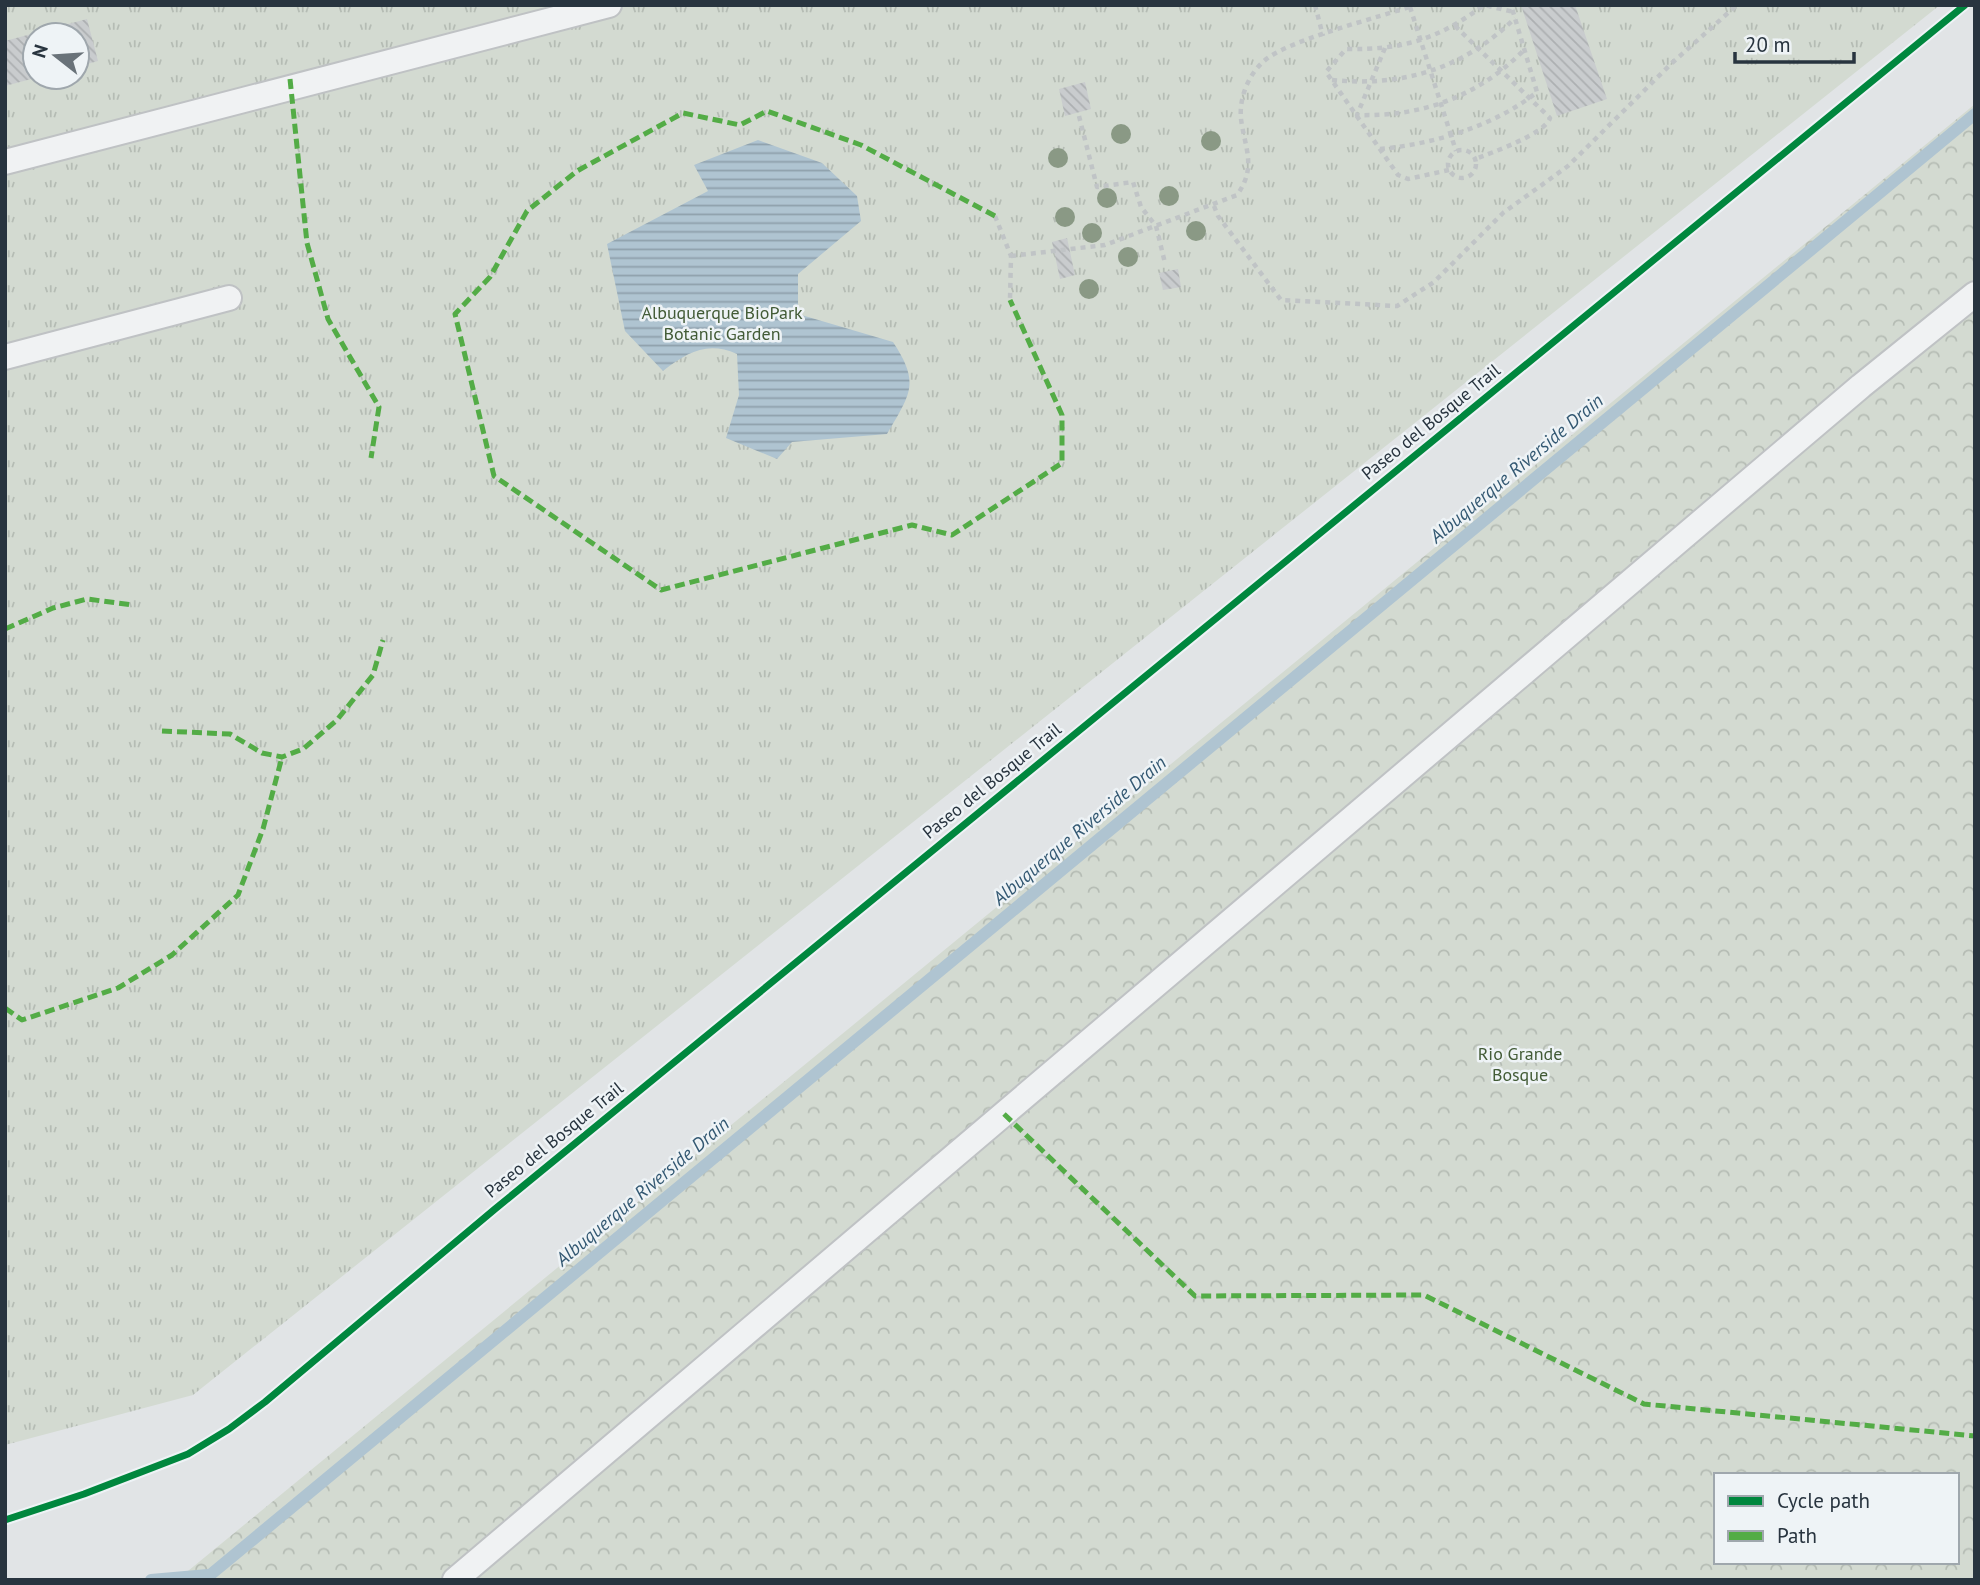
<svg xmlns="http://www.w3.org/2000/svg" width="1980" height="1585" font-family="'PT Sans',sans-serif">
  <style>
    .forest { fill: url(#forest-crowns); fill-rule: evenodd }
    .park { fill: url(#park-tufts); fill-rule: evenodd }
    .water { fill: url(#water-rules) }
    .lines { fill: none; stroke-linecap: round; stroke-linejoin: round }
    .stream { stroke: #afc4d1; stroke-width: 12 }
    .building { fill: url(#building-back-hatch) }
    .service-casing { stroke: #bfc2c4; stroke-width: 28 }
    .path { stroke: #c0c4c6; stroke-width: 4.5; stroke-dasharray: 5 5; stroke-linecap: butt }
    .service { stroke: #f0f2f3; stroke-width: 24 }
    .quiet { stroke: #53ac46; stroke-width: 5; stroke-dasharray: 10 5; stroke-linecap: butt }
    .cycleway-casing { stroke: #eef3f6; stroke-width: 11 }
    .cycleway { stroke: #00873e; stroke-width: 7 }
    .tree { fill: #8a9985 }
    .labels { text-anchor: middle; stroke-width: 5; stroke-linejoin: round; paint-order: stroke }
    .park-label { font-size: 18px; fill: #425b36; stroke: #eef3f6 }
    .street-label { font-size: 18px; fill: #28343f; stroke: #eef3f6 }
    .water-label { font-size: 19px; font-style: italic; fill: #335872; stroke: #eef3f6 }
  </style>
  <defs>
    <pattern id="forest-crowns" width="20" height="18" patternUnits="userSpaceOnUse" patternTransform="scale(1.75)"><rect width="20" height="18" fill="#d3dad1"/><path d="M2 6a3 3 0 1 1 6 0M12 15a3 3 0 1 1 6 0" fill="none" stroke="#b5bcb4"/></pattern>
    <pattern id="park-tufts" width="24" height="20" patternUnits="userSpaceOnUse" patternTransform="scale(1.75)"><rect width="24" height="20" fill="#d3dad1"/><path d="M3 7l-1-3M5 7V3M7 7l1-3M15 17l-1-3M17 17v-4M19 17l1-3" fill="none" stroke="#b5bcb4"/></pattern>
    <pattern id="water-rules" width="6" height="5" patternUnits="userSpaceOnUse" patternTransform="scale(1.75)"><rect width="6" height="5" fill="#afc4d1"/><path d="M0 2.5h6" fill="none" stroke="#8ea0ab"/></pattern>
    <pattern id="building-back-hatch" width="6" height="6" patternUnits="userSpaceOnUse" patternTransform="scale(1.75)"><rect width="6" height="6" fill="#c9ccce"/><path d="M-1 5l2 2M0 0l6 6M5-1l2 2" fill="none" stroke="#adb0b2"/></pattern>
  </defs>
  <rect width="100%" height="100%" fill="#e1e4e6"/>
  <!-- forest -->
  <path class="forest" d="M1975,104V1580H177ZM1716,1475H1957V1562H1716Z"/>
  <!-- park -->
  <path class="park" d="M5,5H1940L193,1395L5,1445ZM35,35H77V77H35Z"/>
  <!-- water -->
  <path class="water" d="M758,140L822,163L857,196L861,221L798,274V314L893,342C920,383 911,393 887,434L792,442L777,459L726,438L739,395L737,354C707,341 688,352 663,371L625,331L607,244L708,191L694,165Z"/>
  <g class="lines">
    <!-- stream -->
    <g class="stream">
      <polyline points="151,1580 208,1575"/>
      <polyline points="204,1580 1975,114"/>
    </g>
  </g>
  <!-- building -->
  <g class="building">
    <polygon points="1521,5 1575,5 1607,99 1557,116"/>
    <polygon points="87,19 98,61 77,67 77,35 35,35 35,78 5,86 5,41"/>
    <polygon points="1085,82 1091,109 1065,116 1059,89"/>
    <polygon points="1067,238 1075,275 1060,279 1052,242"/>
    <polygon points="1178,269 1181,287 1163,290 1159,273"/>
  </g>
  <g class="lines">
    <!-- service casing -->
    <g class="service-casing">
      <g id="service">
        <polyline points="5,162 609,5"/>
        <polyline points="5,357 229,298"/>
        <polyline points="455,1580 1861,386 1975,294"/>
      </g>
    </g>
    <!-- path -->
    <g class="path">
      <polyline points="1315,5 1323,36"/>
      <polyline points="1410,7 1456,151"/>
      <path d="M1455,26L1550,118C1545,134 1491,153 1475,159"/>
      <path d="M1385,48L1357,115C1423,117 1479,96 1525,49"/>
      <path d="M1332,80C1402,87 1464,69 1515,18"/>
      <polyline points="1079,116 1097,187 1133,182 1141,207 1156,226 1165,263"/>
      <path d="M1380,149C1434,144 1495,126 1537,92L1511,5"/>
      <circle cx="1462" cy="164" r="14"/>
      <path d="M1449,170L1408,179L1398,175L1326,72L1346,49C1403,50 1439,39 1484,5L1514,12"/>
      <polyline points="1214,206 1218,216 1281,300 1397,306 1434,282 1503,213 1568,166 1672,63 1737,5"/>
      <polyline points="995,216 1011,256 1010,300"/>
      <path d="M1011,256L1105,245L1237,195C1257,167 1245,149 1241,119C1239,98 1248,75 1264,61C1287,40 1381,17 1415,5"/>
    </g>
    <!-- service -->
    <use href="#service" class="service"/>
    <!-- quiet -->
    <g class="quiet">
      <polyline points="290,79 307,243 328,319 379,407 371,458"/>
      <polyline points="995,216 861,145 767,111 740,125 683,113 577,171 527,211 490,277 455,314 494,476 661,590 912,525 952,535 1062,463 1062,415 1010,300"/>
      <polyline points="5,629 53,608 87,599 133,605"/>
      <polyline points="162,731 230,734 262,753 282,757 303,749 337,720 373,675 383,640"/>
      <polyline points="5,1008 22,1020 118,988 172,955 238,895 263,829 282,757"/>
      <polyline points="1004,1114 1195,1296 1424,1295 1644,1404 1975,1436"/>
    </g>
    <!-- cycleway casing -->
    <g class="cycleway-casing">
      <polyline id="cycleway" points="5,1520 84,1494 188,1454 229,1429 265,1402 495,1209 1965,5"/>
    </g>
    <!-- cycleway -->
    <use href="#cycleway" class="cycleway"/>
  </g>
  <!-- trees -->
  <g class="tree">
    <circle cx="1121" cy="134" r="10"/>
    <circle cx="1211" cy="141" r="10"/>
    <circle cx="1058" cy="158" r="10"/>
    <circle cx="1169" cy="196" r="10"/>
    <circle cx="1107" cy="198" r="10"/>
    <circle cx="1065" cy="217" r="10"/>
    <circle cx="1196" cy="231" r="10"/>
    <circle cx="1092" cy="233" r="10"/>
    <circle cx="1128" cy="257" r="10"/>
    <circle cx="1089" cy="289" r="10"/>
  </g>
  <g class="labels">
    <!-- park labels -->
    <g class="park-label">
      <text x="722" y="319">Albuquerque BioPark<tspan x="722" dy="21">Botanic Garden</tspan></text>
      <text x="1520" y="1060">Rio Grande<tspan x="1520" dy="21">Bosque</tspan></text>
    </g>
    <!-- street labels -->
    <g class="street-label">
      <text transform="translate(1431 422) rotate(-39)" y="6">Paseo del Bosque Trail</text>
      <text transform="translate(992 781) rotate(-39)" y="6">Paseo del Bosque Trail</text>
      <text transform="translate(554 1140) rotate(-39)" y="6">Paseo del Bosque Trail</text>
    </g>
    <!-- water labels -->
    <g class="water-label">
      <text transform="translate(1516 468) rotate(-40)" y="7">Albuquerque Riverside Drain</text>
      <text transform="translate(1079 830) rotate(-40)" y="7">Albuquerque Riverside Drain</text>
      <text transform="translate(642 1191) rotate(-40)" y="7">Albuquerque Riverside Drain</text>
    </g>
  </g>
  <!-- border -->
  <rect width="1980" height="1585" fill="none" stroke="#28343f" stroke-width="14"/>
  <!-- legend -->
  <rect x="1714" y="1473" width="245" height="91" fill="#eef3f6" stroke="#9fa7ad" stroke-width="2"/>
  <rect x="1728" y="1496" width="35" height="10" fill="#00873e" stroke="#9fa7ad" stroke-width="2"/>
  <text x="1777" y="1508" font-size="21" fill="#28343f">Cycle path</text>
  <rect x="1728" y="1531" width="35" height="10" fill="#53ac46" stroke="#9fa7ad" stroke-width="2"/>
  <text x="1777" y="1543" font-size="21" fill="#28343f">Path</text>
  <!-- north arrow -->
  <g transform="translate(56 56) rotate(287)"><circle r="33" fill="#eef3f6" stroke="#9fa7ad" stroke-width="2"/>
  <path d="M0-5L12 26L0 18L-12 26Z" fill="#697279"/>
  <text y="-10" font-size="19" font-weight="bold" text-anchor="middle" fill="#28343f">N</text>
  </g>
  <!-- scale -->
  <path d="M1735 52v10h119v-10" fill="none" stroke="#28343f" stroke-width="3.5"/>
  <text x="1745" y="52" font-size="21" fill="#28343f" stroke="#eef3f6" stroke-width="5" paint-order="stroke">20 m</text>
</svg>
